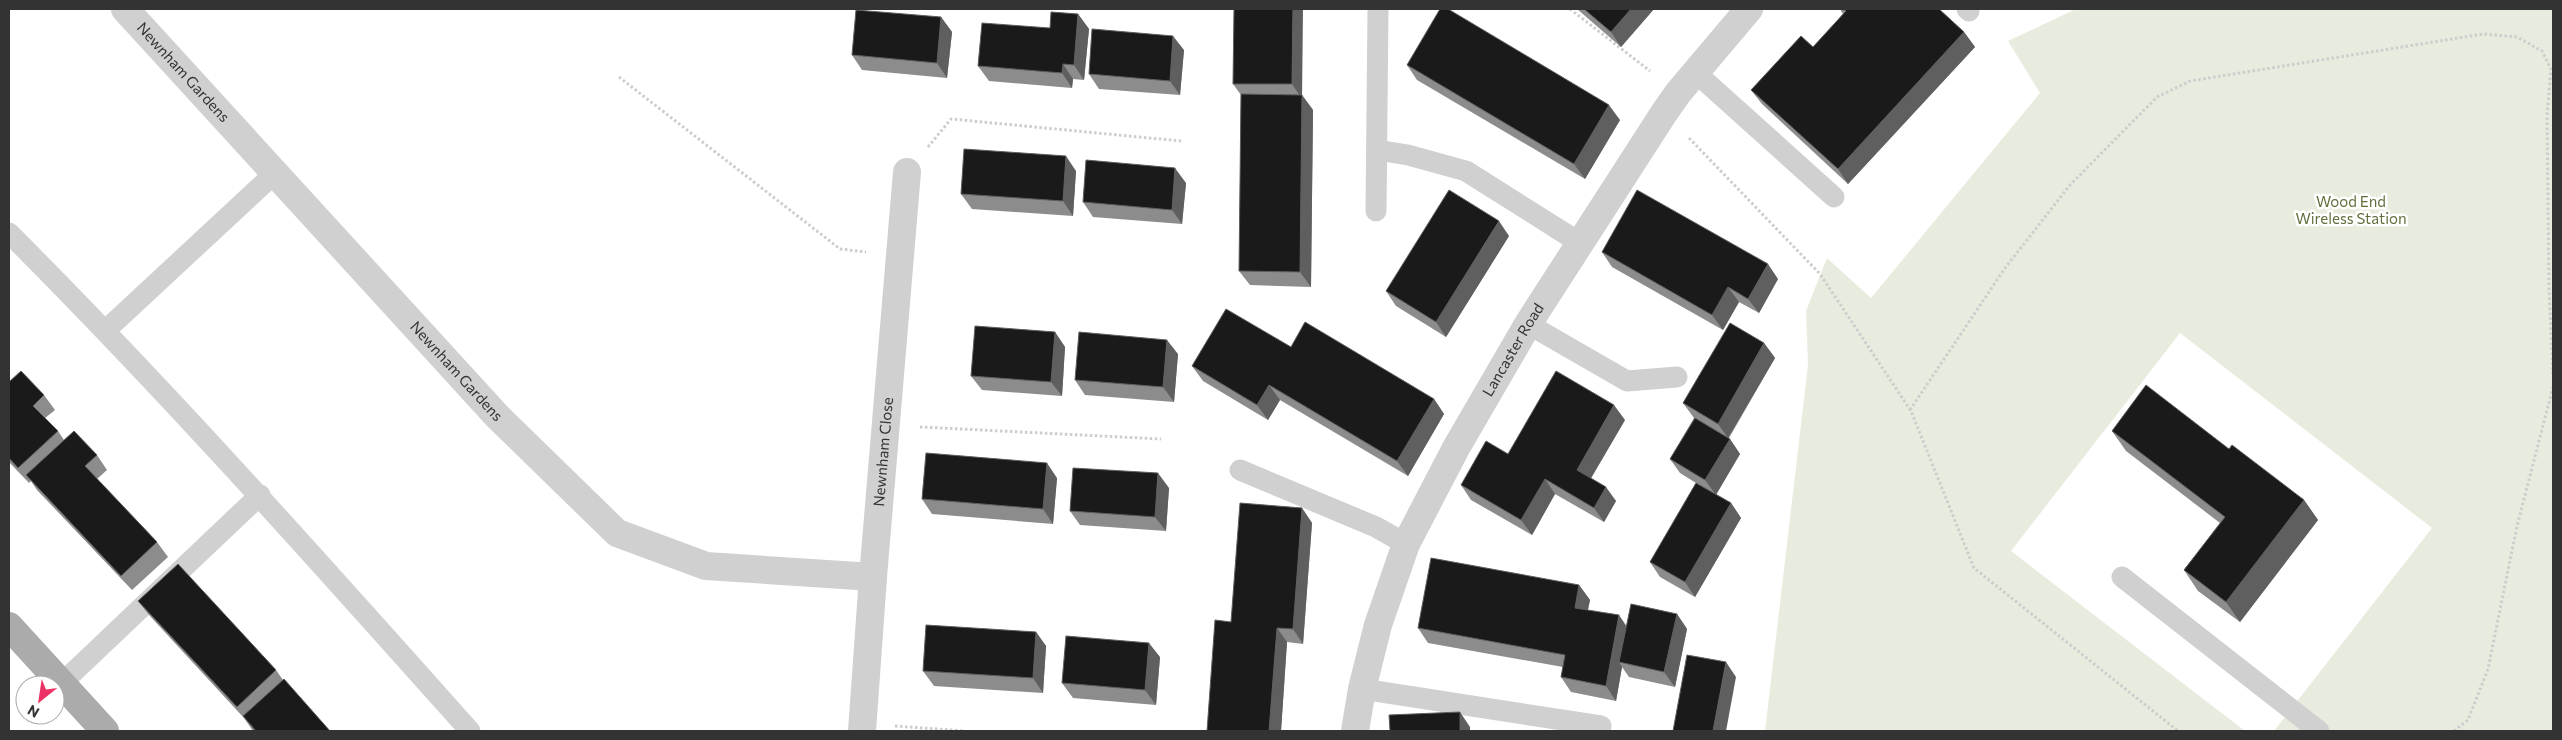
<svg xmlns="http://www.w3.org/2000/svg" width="2562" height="740" font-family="Commissioner,sans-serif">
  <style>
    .green { fill: #e8ecde }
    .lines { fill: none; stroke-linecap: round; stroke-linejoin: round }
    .path { stroke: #cdcdcd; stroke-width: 3; stroke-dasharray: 2.5 2.5; stroke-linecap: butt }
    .service { stroke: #d0d0d0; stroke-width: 21 }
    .minor { stroke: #d0d0d0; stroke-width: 28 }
    .primary { stroke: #ababab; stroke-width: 28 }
    .wall { fill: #8c8c8c }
    .shaded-wall { fill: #5f5f5f }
    .building { fill: #1a1a1a; stroke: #5f5f5f }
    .labels { text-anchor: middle; stroke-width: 5; stroke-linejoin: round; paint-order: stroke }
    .street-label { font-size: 15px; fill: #333; stroke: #fff }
    .park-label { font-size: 15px; fill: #60713d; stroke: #fff }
  </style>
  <rect width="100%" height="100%" fill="#fff"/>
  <!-- green -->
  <polygon class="green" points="2076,9 2553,9 2553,731 2274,731 2432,528 2180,333 2011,551 2245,731 1765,731 1808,365 1806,311 1827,258 1871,298 2040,93 2008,41"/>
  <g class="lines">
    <!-- path -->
    <g class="path">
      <polyline points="1570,9 1650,71"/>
      <polyline points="619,77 840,249 866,252"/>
      <polyline points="1689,138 1820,274 1911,411 1974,568 2178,731"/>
      <polyline points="928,147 951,119 1181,141"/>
      <polyline points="1910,410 2005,268 2070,185 2157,97 2190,81 2483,34 2517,37 2542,51 2551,69 2547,116 2549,288 2553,374"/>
      <polyline points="920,427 1161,439"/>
      <polyline points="895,726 965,731"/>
      <polyline points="2454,731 2468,720 2488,669 2517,526 2553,387"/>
    </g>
    <!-- service -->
    <g class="service">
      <polyline points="1967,9 1969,11"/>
      <polyline points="1695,72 1834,197"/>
      <polyline points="1377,150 1408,155 1466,171 1580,243"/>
      <polyline points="1376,211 1378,9"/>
      <path d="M9,233C169,393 319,562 470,731"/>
      <polyline points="1528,324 1627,381 1677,377"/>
      <polyline points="106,330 275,173"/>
      <polyline points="1240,470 1376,527 1406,544"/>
      <polyline points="2122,577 2319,731"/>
      <polyline points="62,683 260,495"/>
      <polyline points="1362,689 1601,726 1600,731"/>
    </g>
    <!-- minor -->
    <g class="minor">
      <path id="s1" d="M125,9L497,416L617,533L706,566L873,577"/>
      <path id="s2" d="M862,731L873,577L907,172"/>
      <path id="s3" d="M1355,731L1362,689L1378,625L1406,544L1456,448L1528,324L1664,113L1678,93L1749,9"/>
    </g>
    <!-- primary -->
    <polyline class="primary" points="9,626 105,731"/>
  </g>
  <!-- wall -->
  <g class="wall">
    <polygon points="1234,9 1302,95 1313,110 1311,287 1250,285 1239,271 1241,95 1233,84"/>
    <polygon points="1577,9 1654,9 1621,47"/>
    <polygon points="1840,9 1939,9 1964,32 1975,47 1848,184 1762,104 1751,90 1813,47 1843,14"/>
    <polygon points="1078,14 1089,29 1084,80 1073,79 1072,88 989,81 978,66"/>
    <polygon points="941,17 952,32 947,78 862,70 852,55"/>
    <polygon points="1184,50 1180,95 1099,89 1089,74"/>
    <polygon points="1407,65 1620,120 1585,179 1417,80"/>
    <polygon points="1076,171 1073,216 972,209 961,194"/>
    <polygon points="1186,183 1182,224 1093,217 1083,202"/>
    <polygon points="1509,236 1446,337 1396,306 1386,291"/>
    <polygon points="1602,252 1778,279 1759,313 1739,302 1723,330 1612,267"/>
    <polygon points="1055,332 1065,347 1062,396 982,390 971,376"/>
    <polygon points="1764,343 1775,358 1729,438 1740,454 1716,494 1731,503 1741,518 1695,597 1660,577 1650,562 1696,483 1680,473 1670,459 1694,418 1683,403"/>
    <polygon points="1291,347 1434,399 1444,414 1408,476 1280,400 1268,420 1203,381 1192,366"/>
    <polygon points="1178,354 1174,402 1085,395 1075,380"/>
    <polygon points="9,382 44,395 55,410 45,418 58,431 64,440 97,455 107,470 97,479 157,542 168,557 132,590 37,490 31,481 29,483 9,462"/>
    <polygon points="1625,420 1591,478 1616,501 1604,522 1555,494 1532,535 1471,500 1461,485 1508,454"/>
    <polygon points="2112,431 2229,449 2304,500 2318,520 2240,622 2198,591 2184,570 2220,523 2126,451"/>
    <polygon points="1057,478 1053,524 932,514 922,499"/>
    <polygon points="1169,488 1166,531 1080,525 1070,511"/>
    <polygon points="1302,508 1312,523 1303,644 1287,642 1281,731 1207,731 1231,622"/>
    <polygon points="1579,585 1590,600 1588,610 1626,626 1677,614 1687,629 1675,687 1629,677 1622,667 1616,701 1571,692 1561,677 1563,667 1428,643 1418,628"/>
    <polygon points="138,601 276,670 283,680 330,731 253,731 244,718 149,615"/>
    <polygon points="1036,632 1046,646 1043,693 934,686 923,671"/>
    <polygon points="1160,657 1156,705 1073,698 1062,683"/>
  </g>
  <!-- shaded-wall -->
  <g class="shaded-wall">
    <polygon points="1293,9 1303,9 1302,99 1292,84"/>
    <polygon points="1631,9 1654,9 1621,47 1611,32"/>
    <polygon points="1078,14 1089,29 1084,80 1074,65"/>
    <polygon points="941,17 952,32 947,78 937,63"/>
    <polygon points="1964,32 1975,47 1848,184 1838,169"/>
    <polygon points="1173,36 1184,50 1180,95 1170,81"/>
    <polygon points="1063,64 1073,79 1072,88 1062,73"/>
    <polygon points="1302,95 1313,110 1311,287 1300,272"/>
    <polygon points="1609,105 1620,120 1585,179 1574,164"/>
    <polygon points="1066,156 1076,171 1073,216 1063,201"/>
    <polygon points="1175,168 1186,183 1182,224 1172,210"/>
    <polygon points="1499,221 1509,236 1446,337 1436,322"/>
    <polygon points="1768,264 1778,279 1759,313 1748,299"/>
    <polygon points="1728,287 1739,302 1723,330 1712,315"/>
    <polygon points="1055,332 1065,347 1062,396 1051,382"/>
    <polygon points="1167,340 1178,354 1174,402 1163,387"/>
    <polygon points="1764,343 1775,358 1728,438 1718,424"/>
    <polygon points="1269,385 1280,400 1268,420 1257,405"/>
    <polygon points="1434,399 1444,414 1408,476 1397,461"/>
    <polygon points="1614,405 1625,420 1587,485 1577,470"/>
    <polygon points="1730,439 1740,454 1716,495 1705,480"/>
    <polygon points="1047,463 1057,478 1053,524 1043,509"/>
    <polygon points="1158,473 1169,488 1166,531 1155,517"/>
    <polygon points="1545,479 1555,494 1532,535 1521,520"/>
    <polygon points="1606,487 1616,501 1604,522 1594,508"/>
    <polygon points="2304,500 2318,520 2240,622 2226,602"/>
    <polygon points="1731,503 1741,518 1695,597 1685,582"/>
    <polygon points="1302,508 1312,523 1303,644 1293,629"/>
    <polygon points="1579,585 1590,600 1585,622 1575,608"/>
    <polygon points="1677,614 1687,629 1675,687 1664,672"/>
    <polygon points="1619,615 1629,630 1619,662 1622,667 1616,701 1606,686"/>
    <polygon points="1277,628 1287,642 1281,731 1269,731"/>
    <polygon points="1036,632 1046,646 1043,693 1033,678"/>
    <polygon points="1149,643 1160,657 1156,705 1145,690"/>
    <polygon points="1726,662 1736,677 1726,731 1713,731"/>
    <polygon points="1460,712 1470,727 1470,731 1460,731"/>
  </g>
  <!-- building -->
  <g class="building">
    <polygon points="1234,9 1293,9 1292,84 1233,84"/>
    <polygon points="1440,9 1448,9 1609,105 1574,164 1407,65"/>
    <polygon points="1584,9 1631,9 1611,32"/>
    <polygon points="1843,9 1939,9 1964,32 1838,169 1751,90 1801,36 1813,47 1846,11"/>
    <polygon points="856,10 941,17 937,63 852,55"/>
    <polygon points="1051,12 1078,14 1074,65 1063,64 1062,73 978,66 982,23 1050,28"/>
    <polygon points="1092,29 1173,36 1170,81 1089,74"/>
    <polygon points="1241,94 1302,95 1300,272 1239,271"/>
    <polygon points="964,149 1066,156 1063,201 961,194"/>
    <polygon points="1086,160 1175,168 1172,210 1083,202"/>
    <polygon points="1449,190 1499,221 1436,322 1386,291"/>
    <polygon points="1637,190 1768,264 1748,299 1728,287 1712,315 1602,252"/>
    <polygon points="1226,309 1291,347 1305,322 1434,399 1397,461 1269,385 1257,405 1192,366"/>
    <polygon points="1730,323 1764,343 1718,424 1683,403"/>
    <polygon points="975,326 1055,332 1051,382 971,376"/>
    <polygon points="1079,332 1167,340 1163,387 1075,380"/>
    <polygon points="21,371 44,395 33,406 58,431 18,468 9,458 9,382"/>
    <polygon points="1556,371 1614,405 1577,470 1606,487 1594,508 1545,479 1521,520 1461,485 1486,441 1508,454"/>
    <polygon points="2146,385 2229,449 2232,445 2304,500 2226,602 2184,570 2225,517 2112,431"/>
    <polygon points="1695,418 1730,439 1705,480 1670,459"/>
    <polygon points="74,431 97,455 85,466 157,542 121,576 26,475"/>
    <polygon points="926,453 1047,463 1043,509 922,499"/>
    <polygon points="1073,468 1158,473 1155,517 1070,511"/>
    <polygon points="1696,483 1731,503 1685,582 1650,562"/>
    <polygon points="1240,503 1302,508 1293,629 1277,628 1269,731 1207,731 1215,620 1231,622"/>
    <polygon points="1431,558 1579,585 1575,608 1619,615 1606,686 1561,677 1565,655 1418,628"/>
    <polygon points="178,564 276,670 237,707 138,601"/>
    <polygon points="1631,604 1677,614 1664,672 1619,662"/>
    <polygon points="926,625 1036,632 1033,678 923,671"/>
    <polygon points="1066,636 1149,643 1145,690 1062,683"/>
    <polygon points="1687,655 1726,662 1713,731 1673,731"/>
    <polygon points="284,679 330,731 256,731 243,716"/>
    <polygon points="1460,712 1460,731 1390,731 1389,715"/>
  </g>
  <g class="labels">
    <!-- street labels -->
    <g class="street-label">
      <text dy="5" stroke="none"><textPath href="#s1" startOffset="86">Newnham Gardens</textPath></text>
      <text dy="5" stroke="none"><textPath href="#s3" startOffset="416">Lancaster Road</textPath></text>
      <text dy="5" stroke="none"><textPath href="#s1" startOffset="491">Newnham Gardens</textPath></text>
      <text dy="5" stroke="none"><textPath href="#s2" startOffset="280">Newnham Close</textPath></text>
    </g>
    <!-- park labels -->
    <g class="park-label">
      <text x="2351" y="207">Wood End<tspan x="2351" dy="17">Wireless Station</tspan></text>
    </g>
  </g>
  <!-- border -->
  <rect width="2562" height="740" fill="none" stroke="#333333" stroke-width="20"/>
  <!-- north arrow -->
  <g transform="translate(40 700) rotate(210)"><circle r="24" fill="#ffffff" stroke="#adadad"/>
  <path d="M0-4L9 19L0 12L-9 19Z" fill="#ec3264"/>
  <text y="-8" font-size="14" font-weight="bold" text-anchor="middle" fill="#333333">N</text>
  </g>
</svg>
